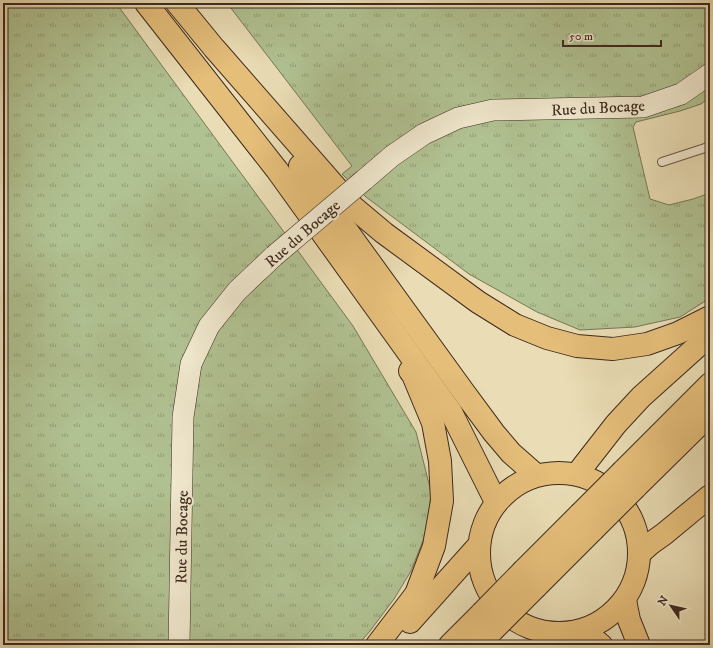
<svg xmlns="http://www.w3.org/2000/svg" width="713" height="648" font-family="'IM FELL DW Pica',serif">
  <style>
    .grass { fill: url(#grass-tufts); stroke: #787659 }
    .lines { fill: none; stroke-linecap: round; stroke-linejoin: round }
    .lane-casing { stroke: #695745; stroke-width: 10 }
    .secondary-casing { stroke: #3e2a20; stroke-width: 22 }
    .highway-casing { stroke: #3e2a20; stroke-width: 24 }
    .path { stroke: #3e2a20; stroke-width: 2.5; stroke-dasharray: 3 2; stroke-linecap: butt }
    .lane { stroke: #f1e9cf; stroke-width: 8 }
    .secondary { stroke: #f1e9cf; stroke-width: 21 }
    .highway { stroke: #e5be7a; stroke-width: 22 }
    .secondary-bridge-casing { stroke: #3e2a20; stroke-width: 22; stroke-linecap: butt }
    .highway-bridge-casing { stroke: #3e2a20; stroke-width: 24; stroke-linecap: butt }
    .secondary-bridge { stroke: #f1e9cf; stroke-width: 21 }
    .highway-bridge { stroke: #e5be7a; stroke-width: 22 }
    .labels { text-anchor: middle; stroke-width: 4; stroke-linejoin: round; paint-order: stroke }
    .street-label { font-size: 16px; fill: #3e2a20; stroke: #f1e9cf }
  </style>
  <defs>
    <pattern id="grass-tufts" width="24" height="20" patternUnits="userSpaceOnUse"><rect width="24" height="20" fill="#b1c292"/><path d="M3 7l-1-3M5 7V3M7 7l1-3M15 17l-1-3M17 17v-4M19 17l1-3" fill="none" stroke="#919e77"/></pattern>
  </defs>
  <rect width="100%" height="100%" fill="#eaddb5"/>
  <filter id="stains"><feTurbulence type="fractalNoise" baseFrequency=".005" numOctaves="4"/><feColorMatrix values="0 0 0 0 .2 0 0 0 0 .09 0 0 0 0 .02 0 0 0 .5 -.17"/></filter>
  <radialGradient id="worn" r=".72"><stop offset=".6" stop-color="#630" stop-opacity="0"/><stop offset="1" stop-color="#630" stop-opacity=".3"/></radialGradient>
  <!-- grass -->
  <g class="grass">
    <polygon points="3,3 116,3 353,326 416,432 431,492 428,528 411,571 394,599 370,631 358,645 3,645"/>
    <polygon points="227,3 710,3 710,97 701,104 680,111 636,122 633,127 650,199 669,205 693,199 710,193 710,298 680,317 635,327 580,330 537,312 469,274 366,197 342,174 352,166"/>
  </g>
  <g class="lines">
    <!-- lane casing -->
    <g class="lane-casing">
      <polyline id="lane" points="662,162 705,148 710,145"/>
    </g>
    <!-- secondary casing -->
    <g class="secondary-casing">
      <g id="secondary">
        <polyline points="364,180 392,156 424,134 458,118 493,110 643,107 681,94 710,74"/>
        <polyline points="179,645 183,417 191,364 209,326 237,291 274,256"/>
      </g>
    </g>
    <!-- highway casing -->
    <g class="highway-casing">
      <g id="highway">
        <polyline points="146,3 277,170 451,412 496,502"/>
        <polyline points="177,3 214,48 353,207 384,233 478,302 515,325 547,338 577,346 613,349 647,344 678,333 710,317"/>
        <polyline points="300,166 463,391 494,433 511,453 536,475"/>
        <polyline points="623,471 710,384"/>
        <circle cx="559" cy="553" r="80"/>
        <polyline points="577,474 616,424 641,397 710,335"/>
        <polyline points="635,488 710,414"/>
        <polyline points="640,553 650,544 664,534 710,496"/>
        <polyline points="524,570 580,514"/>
        <polyline points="536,587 593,530"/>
        <polyline points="625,600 629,620 639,645"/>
        <polyline points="410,622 479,545"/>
        <polyline points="583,630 601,645"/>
        <polyline points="377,645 416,594 434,546 442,501 440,461 433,423 413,375 410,371"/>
        <polyline points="450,645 482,613"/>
        <polyline points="477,645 493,630"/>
      </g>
    </g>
    <!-- path -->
    <polyline class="path" points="702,3 710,4"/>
    <!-- lane -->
    <use href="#lane" class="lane"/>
    <!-- secondary -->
    <use href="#secondary" class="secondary"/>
    <!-- highway -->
    <use href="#highway" class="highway"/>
    <!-- secondary-bridge casing -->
    <g class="secondary-bridge-casing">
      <polyline id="secondary-bridge" points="274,256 364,180"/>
    </g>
    <!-- highway-bridge casing -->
    <g class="highway-bridge-casing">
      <g id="highway-bridge">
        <polyline points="580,514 623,471"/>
        <polyline points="593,530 635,488"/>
        <polyline points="482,613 524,570"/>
        <polyline points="493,630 536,587"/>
      </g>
    </g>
    <!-- secondary-bridge -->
    <use href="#secondary-bridge" class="secondary-bridge"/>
    <!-- highway-bridge -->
    <use href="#highway-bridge" class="highway-bridge"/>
  </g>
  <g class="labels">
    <!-- street labels -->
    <g class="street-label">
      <text transform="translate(598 107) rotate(-3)" y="6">Rue du Bocage</text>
      <text transform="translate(302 233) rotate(-41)" y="6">Rue du Bocage</text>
      <text transform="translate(181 537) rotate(-89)" y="6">Rue du Bocage</text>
    </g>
  </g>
  <!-- margin -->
  <rect width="713" height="648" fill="none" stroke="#eaddb5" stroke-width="16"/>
  <rect x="4" y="4" width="705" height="640" fill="none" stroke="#3e2a20" stroke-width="2"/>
  <rect x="8" y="8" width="697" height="632" fill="none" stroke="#3e2a20"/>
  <!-- north arrow -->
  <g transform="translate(671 606) rotate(304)" stroke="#f1e9cf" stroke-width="3" paint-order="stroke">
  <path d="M0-3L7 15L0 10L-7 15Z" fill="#3e2a20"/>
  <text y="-6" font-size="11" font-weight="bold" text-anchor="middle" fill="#3e2a20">N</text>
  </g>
  <!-- scale -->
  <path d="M563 40v6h98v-6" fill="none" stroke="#3e2a20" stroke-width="2"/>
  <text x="569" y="40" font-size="12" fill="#3e2a20" stroke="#f1e9cf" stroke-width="3" paint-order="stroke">50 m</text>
  <rect width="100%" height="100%" filter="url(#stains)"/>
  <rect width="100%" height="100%" fill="url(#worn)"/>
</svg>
